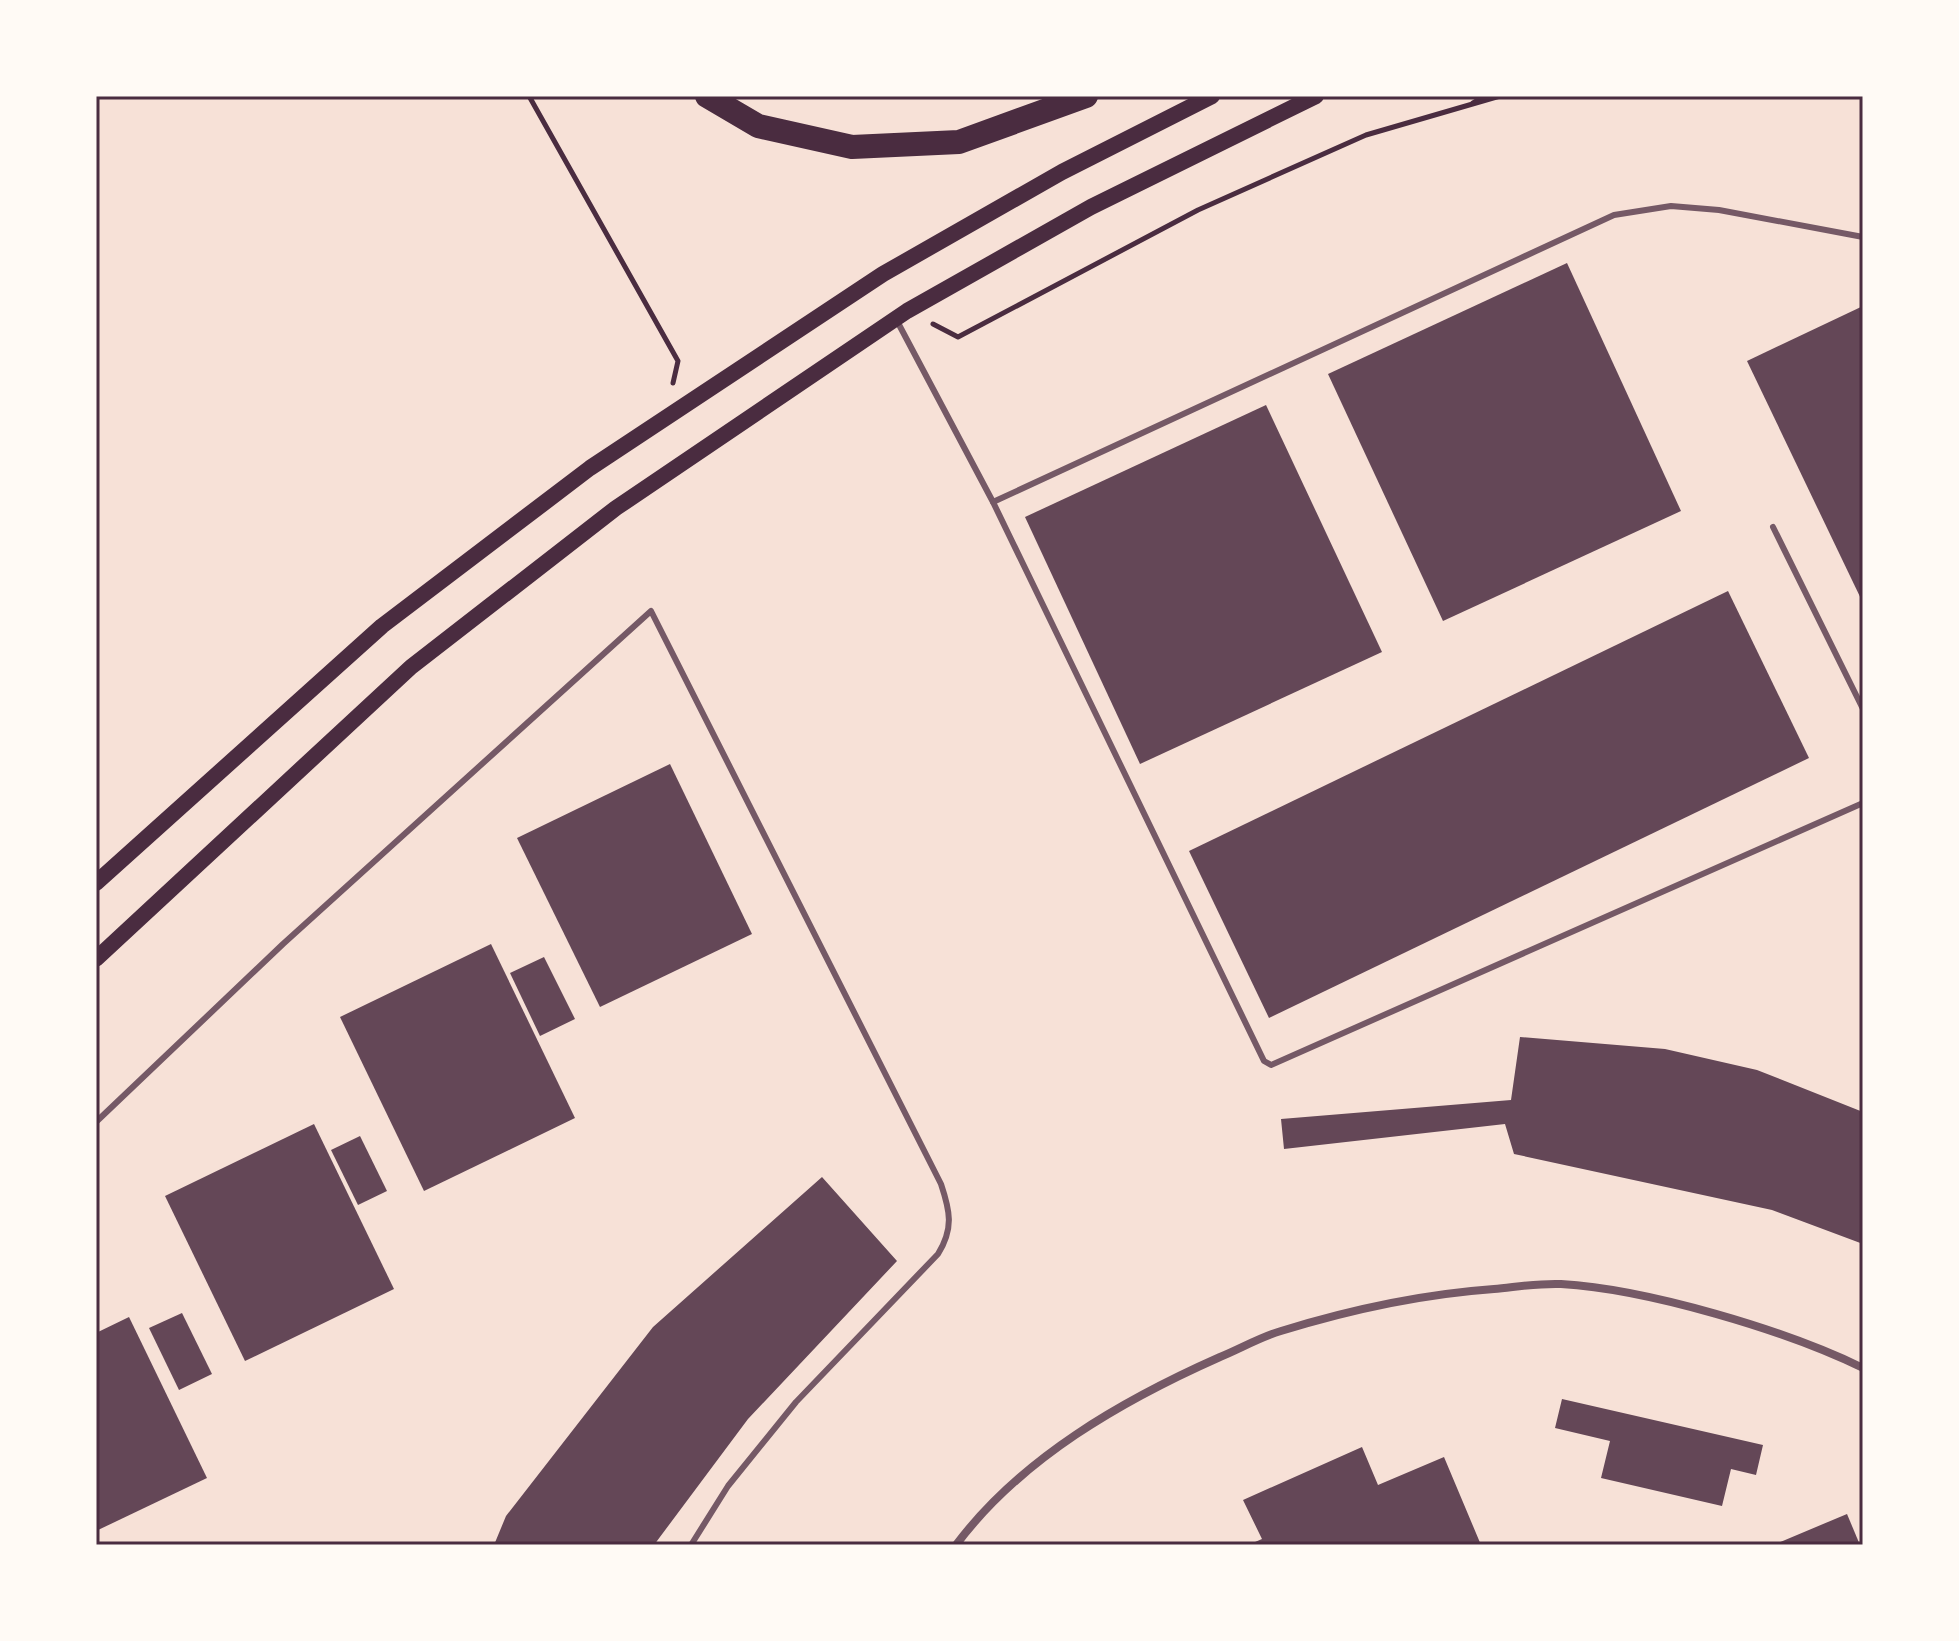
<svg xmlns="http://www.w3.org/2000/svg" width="1959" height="1641" font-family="'Fira Sans Condensed',sans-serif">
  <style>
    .building { fill: #644757 }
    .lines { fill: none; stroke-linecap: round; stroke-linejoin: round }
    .path { stroke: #4a2c40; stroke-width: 5 }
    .service { stroke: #755966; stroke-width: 6 }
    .minor { stroke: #755966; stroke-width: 8 }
    .secondary { stroke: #4a2c40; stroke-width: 16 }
    .motorway { stroke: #4a2c40; stroke-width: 24 }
    .neatline { fill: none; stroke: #4a2c40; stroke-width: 3 }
  </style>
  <rect width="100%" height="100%" fill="#f7e1d7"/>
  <!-- building -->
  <g class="building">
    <polygon points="1567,263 1681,511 1443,621 1328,374"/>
    <polygon points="1863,306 1863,603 1747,361"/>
    <polygon points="1266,405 1382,652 1140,764 1025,517"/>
    <polygon points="1728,591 1809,758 1269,1018 1189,851"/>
    <polygon points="670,764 752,934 600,1007 517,838"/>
    <polygon points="491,944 575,1118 424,1191 340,1017"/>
    <polygon points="544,957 575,1019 540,1036 510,973"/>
    <polygon points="1520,1037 1665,1049 1757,1070 1863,1112 1863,1244 1772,1210 1514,1154 1505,1124 1284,1149 1281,1119 1511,1100"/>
    <polygon points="314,1124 394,1289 245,1361 165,1196"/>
    <polygon points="360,1136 387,1191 358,1205 331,1150"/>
    <polygon points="822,1177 897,1261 748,1419 654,1545 494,1545 506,1516 653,1327"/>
    <polygon points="182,1313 212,1374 179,1390 149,1328"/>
    <polygon points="129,1317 207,1478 96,1531 96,1333"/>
    <polygon points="1562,1399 1763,1445 1756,1475 1731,1469 1722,1506 1601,1478 1610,1441 1555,1428"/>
    <polygon points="1362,1447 1378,1485 1444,1457 1481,1545 1248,1545 1262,1539 1243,1500"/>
    <polygon points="1847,1514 1860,1545 1773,1545"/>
  </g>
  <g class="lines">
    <!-- path -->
    <g class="path">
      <polyline points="529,96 678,361 673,383"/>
      <polyline points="1473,103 1485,96"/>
      <polyline points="933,324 958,337 1198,210 1366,135 1500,96"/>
    </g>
    <!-- service -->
    <g class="service">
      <polyline points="896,319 993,502 1264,1061 1271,1065 1863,803"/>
      <polyline points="993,502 1614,215 1671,206 1719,210 1863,237"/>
      <polyline points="1773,527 1863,709"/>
      <path d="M96,1122L283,944L651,611L941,1184C950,1211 954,1228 938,1254L796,1402L728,1486L691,1545"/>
    </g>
    <!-- minor -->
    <path class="minor" d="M956,1545C1021,1458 1123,1400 1220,1357C1240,1349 1260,1337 1281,1331C1349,1310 1424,1294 1494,1289C1516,1287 1539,1283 1561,1284C1647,1289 1785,1330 1863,1368"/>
    <!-- secondary -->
    <g class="secondary">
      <polyline points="96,883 382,626 590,468 883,274 1062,172 1212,96"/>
      <polyline points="96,959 411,667 616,508 907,311 1091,207 1316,96"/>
    </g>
    <!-- motorway -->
    <polyline class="motorway" points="707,96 758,126 852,147 959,142 1086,96"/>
  </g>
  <!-- border -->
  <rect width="1959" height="1641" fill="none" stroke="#fffaf5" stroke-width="196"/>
  <rect x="98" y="98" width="1763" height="1445" class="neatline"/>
</svg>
